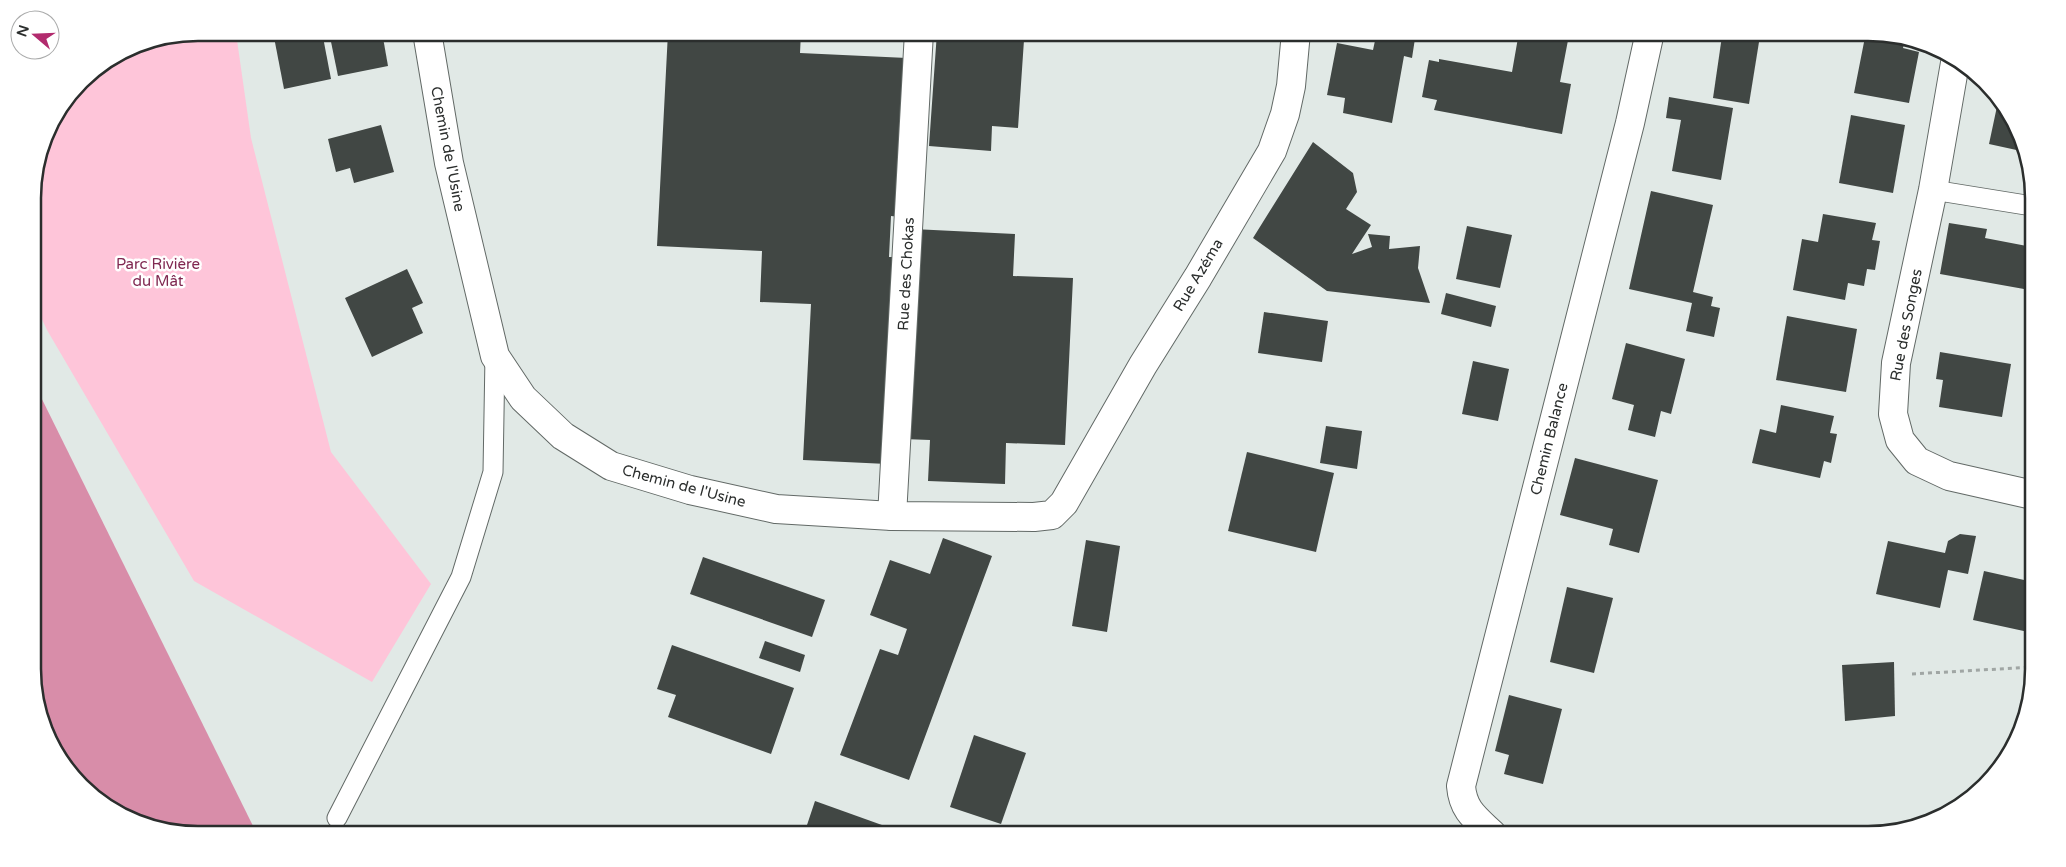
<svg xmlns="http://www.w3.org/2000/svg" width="2066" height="867" font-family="'Varela Round',sans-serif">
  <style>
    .green { fill: #fec5d9 }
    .water { fill: #d88da9 }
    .building { fill: #414744 }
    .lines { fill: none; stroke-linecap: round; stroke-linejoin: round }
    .service-casing { stroke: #626966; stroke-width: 21 }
    .minor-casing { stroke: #626966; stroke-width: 30 }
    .path { stroke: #a0a6a4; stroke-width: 3; stroke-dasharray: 4 4; stroke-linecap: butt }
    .service { stroke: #fff; stroke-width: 19 }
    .minor { stroke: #fff; stroke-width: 28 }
    .labels { text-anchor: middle; stroke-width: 5; stroke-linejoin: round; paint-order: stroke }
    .street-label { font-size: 15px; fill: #2b2e2d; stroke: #fff }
    .park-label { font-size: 15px; fill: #802851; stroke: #fff }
    .rim { fill: none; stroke: #2b2e2d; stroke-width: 2.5 }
  </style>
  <rect width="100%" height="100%" fill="#e1e9e6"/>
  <!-- green -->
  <polygon class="green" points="198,33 236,33 251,138 331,452 431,584 372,682 194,581 47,330 33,300 33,187 50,125 89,74 135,45"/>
  <!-- water -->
  <polygon class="water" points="33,381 257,834 198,834 135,822 67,770 34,691"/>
  <!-- building -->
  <g class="building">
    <polygon points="273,32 322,32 331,79 284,89"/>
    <polygon points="329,32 382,32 388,66 338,76"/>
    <polygon points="668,32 801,32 800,53 907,58 900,217 891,216 889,257 898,257 887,464 803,460 811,304 760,302 762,251 657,246"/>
    <polygon points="937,32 985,32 985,37 1024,40 1018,128 992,126 991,151 929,146"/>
    <polygon points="1361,32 1416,32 1412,58 1404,56 1392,123 1343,113 1345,98 1327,95 1337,43 1373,50 1376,36"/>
    <polygon points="1519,32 1552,32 1569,35 1560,82 1571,84 1562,134 1434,110 1437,100 1422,97 1429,60 1439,62 1439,59 1512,72"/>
    <polygon points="1866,32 1905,40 1903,48 1919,52 1909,103 1854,93"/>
    <polygon points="1722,36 1759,42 1749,104 1713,98"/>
    <polygon points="1669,97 1733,108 1721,180 1672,171 1681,120 1666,118"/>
    <polygon points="1999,97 1999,98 2021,151 1989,144"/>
    <polygon points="1851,115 1905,125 1893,193 1839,183"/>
    <polygon points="381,125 394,172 354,183 350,168 336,172 328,139"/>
    <polygon points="1313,142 1353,173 1357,192 1346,209 1371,225 1352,254 1372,247 1368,234 1390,236 1389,249 1420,246 1418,268 1430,303 1327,291 1253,238"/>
    <polygon points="1651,191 1713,205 1693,292 1713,297 1711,306 1720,308 1714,337 1686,331 1692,303 1629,289"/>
    <polygon points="1823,214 1876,223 1872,240 1880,241 1875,270 1867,269 1864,286 1848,283 1845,300 1793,290 1802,239 1818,242"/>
    <polygon points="1949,223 1987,229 1985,238 2032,247 2024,289 1940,274"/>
    <polygon points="1467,226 1512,235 1500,288 1456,279"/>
    <polygon points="913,229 1015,234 1013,276 1073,278 1065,445 1006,443 1005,484 928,481 930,440 903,439"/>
    <polygon points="407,269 423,303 412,308 423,333 372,357 345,298"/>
    <polygon points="1446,293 1496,306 1491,327 1441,314"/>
    <polygon points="1264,312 1328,321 1322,362 1258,353"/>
    <polygon points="1787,316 1857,329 1846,392 1776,380"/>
    <polygon points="1626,343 1685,359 1671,414 1661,411 1655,437 1628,430 1634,405 1612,399"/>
    <polygon points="1940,352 2011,364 2002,417 1939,407 1943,380 1936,379"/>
    <polygon points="2032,360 2033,360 2033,407 2024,406"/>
    <polygon points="1473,361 1509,369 1498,421 1462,414"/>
    <polygon points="1781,405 1834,416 1830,433 1837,434 1831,463 1824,461 1820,478 1752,463 1760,429 1776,433"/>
    <polygon points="1326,426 1362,431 1357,469 1320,463"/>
    <polygon points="1247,452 1334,473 1316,552 1228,531"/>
    <polygon points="1575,458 1658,480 1639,553 1609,545 1613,529 1560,515"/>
    <polygon points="1960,534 1976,536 1968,574 1948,570 1940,608 1876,594 1888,541 1945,553 1948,541"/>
    <polygon points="943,538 992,556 909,780 840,755 880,649 898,655 907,629 870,615 890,560 930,574"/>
    <polygon points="1086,540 1120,546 1107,632 1072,626"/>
    <polygon points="703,557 825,600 812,637 690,594"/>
    <polygon points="1984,571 2033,582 2033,633 1973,620"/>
    <polygon points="1567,587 1613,598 1594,673 1550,662"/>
    <polygon points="765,641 805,655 800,672 759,658"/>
    <polygon points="672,645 794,688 771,754 668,717 676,695 657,689"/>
    <polygon points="1894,662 1895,716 1845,721 1842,665"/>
    <polygon points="1509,695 1562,709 1543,784 1504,774 1509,755 1495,751"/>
    <polygon points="974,735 1026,753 1001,824 950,807"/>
    <polygon points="815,801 907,834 804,834"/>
  </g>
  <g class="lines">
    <!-- service casing -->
    <g class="service-casing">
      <g id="service">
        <polyline points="1933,190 2032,206"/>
        <polyline points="337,818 461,577 493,472 495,356"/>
      </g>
    </g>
    <!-- minor casing -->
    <g class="minor-casing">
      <g id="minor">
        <polyline points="427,32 449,163 495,356 523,398 563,436 611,466 690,490 776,509 892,516 1034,517 1052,515 1064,503 1143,365 1198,277 1272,151 1285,114 1291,86 1296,32"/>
        <polyline points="1955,63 1933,190 1896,363 1893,414 1900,440 1917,461 1949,476 2033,495"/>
        <polyline points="892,516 919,32"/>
        <path d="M1492,834C1475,818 1463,810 1461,786L1630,123L1650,32"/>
      </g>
    </g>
    <!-- path -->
    <polyline class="path" points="1912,674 2033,667"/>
    <!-- service -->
    <use href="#service" class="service"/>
    <!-- minor -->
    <use href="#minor" class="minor"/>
  </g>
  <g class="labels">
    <!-- street labels -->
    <g class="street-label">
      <text transform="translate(448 149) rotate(79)" y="5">Chemin de l'Usine</text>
      <text transform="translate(906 274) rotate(-87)" y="5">Rue des Chokas</text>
      <text transform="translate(1198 275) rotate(-59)" y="5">Rue Azéma</text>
      <text transform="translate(1906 325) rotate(-79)" y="5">Rue des Songes</text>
      <text transform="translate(1549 439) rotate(-76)" y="5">Chemin Balance</text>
      <text transform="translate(684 486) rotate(15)" y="5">Chemin de l'Usine</text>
    </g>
    <!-- park labels -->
    <g class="park-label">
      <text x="158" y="269">Parc Rivière<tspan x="158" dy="17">du Mât</tspan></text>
    </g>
  </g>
  <!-- crop -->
  <path d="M0 0H2066V867H0ZM198 41H1868A157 157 0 0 1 2025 198V669A157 157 0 0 1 1868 826H198A157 157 0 0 1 41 669V198A157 157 0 0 1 198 41Z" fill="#fff" fill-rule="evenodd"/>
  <path class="rim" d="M198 41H1868A157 157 0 0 1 2025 198V669A157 157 0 0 1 1868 826H198A157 157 0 0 1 41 669V198A157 157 0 0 1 198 41Z"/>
  <!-- north arrow -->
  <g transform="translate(35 35) rotate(289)"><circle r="24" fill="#ffffff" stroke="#aaabab"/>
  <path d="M0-4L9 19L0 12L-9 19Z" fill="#b22b6e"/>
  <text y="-8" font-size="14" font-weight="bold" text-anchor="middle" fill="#2b2e2d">N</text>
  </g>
</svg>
